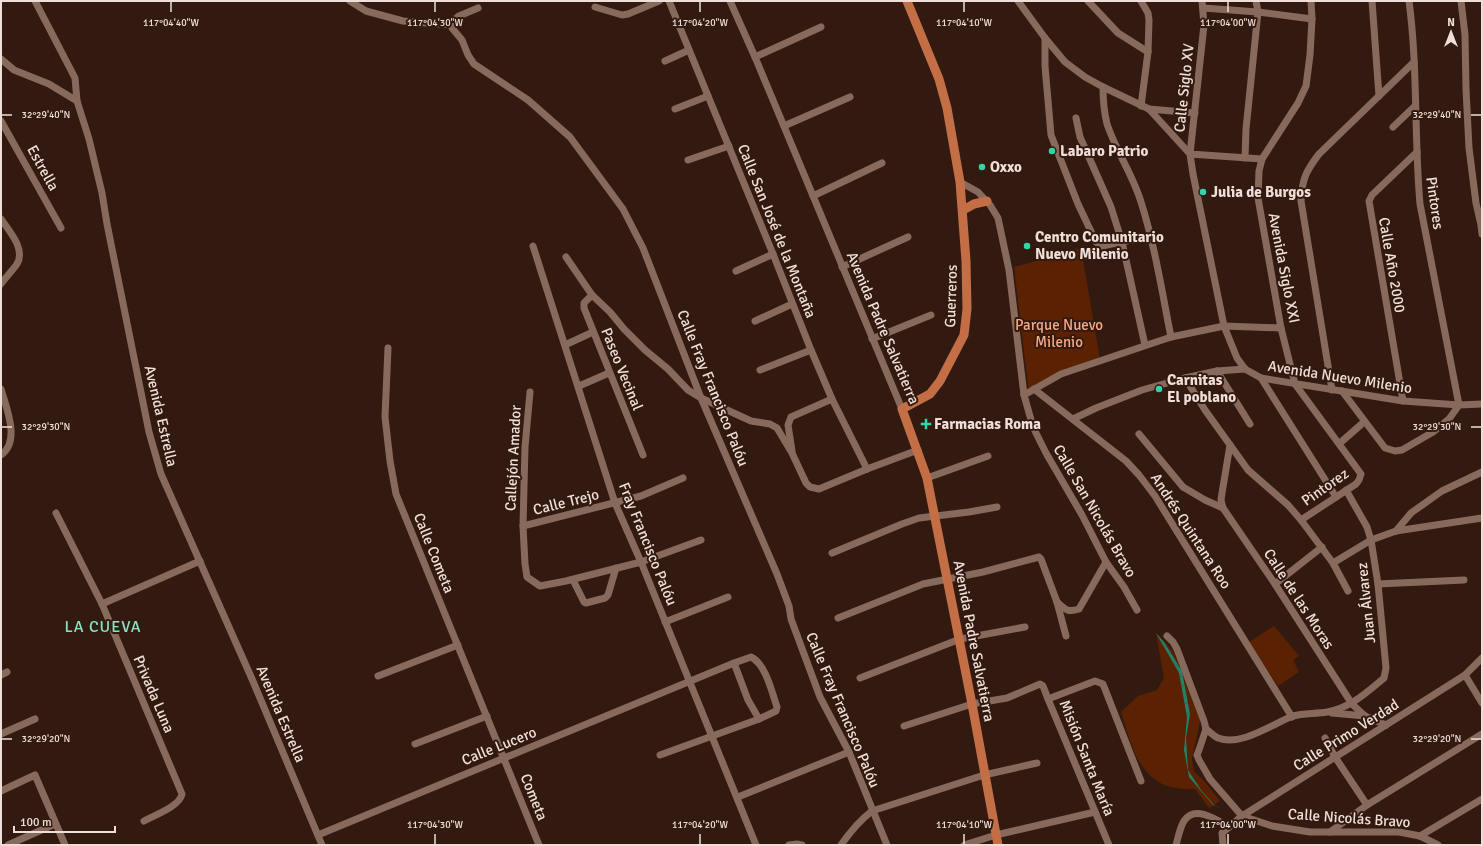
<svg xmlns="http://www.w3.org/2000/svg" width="1483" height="846" font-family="Signika,sans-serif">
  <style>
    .green { fill: #5a2102 }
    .water { fill: url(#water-waves) }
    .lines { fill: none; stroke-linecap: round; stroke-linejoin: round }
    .minor { stroke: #886a5d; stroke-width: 7 }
    .major { stroke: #c46e46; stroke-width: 9 }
    .ticks { fill: none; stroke: #f0dfd8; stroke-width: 1.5 }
    .poi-dot { fill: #32d4a9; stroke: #331a10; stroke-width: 1.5 }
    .labels { text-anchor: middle; stroke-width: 4; stroke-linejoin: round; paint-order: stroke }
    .street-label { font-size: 15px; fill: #f0dfd8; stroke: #331a10 }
    .poi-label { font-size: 15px; font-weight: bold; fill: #f0dfd8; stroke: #331a10; text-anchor: start }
    .park-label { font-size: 15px; fill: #f6a988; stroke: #331a10 }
    .neighbourhood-label { font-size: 16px; letter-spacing: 1px; fill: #87e3c3; stroke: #331a10 }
    .ticks-label { font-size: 10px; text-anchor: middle; fill: #f0dfd8; stroke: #331a10; stroke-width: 4; stroke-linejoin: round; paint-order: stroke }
  </style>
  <defs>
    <pattern id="water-waves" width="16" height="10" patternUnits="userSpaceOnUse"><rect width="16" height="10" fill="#218267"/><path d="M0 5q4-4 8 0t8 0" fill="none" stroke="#316958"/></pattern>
  </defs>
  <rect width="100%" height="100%" fill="#331a10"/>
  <!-- green -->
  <g class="green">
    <polygon points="1081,248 1100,359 1029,394 1014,267"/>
    <polygon points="1274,626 1299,656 1293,660 1299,672 1278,686 1249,642"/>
    <path d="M1156,633L1173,651L1201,717L1192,759L1194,771L1205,782L1220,801L1209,808L1195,789C1142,792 1134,754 1121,712L1138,696L1157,690L1164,678Z"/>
  </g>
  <!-- water -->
  <polygon class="water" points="1156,633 1164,642 1182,671 1190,714 1186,738 1188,770 1201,790 1214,805 1220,808 1213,805 1189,777 1184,750 1187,717 1179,673"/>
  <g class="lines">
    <!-- minor -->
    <g class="minor">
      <polyline points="35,1 75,78 77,101 89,139 102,193 107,224 149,432 161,474 252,679 322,845"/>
      <polyline points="350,1 366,11 403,21 452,25"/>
      <polyline points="669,1 773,254 811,350 832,399 867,469"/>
      <polyline points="730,1 755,57 902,409"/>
      <polyline points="1018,1 1045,38 1065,62 1085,77 1103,87 1149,109 1190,154 1193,174 1224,326 1237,358 1245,369 1261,378 1403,401 1459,405 1482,404"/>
      <polyline points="1088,1 1118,33 1148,52"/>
      <polyline points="1141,1 1148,13 1149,20 1148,52 1141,106"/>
      <polyline points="1202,1 1204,25 1190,154 1262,159"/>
      <polyline points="1372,1 1379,96"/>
      <polyline points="1461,1 1465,35 1466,89 1469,148 1476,203 1481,225 1482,234"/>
      <polyline points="595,7 622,15 628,14 659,1"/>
      <polyline points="478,8 459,16 452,22 452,28 462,40 468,55 474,64 528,100 570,137 623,209 643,248 701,398 777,574 789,606 791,619 820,697 849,752 887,845"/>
      <polyline points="1203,8 1258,12 1312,19"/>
      <polyline points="1045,38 1045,66 1051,135 1078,204 1096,242 1102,246 1151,236"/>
      <polyline points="755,57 821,27"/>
      <polyline points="1,59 14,70 49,84 77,101"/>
      <polyline points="665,61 689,50"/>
      <path d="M1103,87C1103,100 1104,112 1107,124C1116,151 1133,175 1141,202C1155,246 1162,292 1171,337"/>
      <polyline points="675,109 708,96"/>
      <polyline points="1149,109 1195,113"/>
      <polyline points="1076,118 1080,137 1111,207 1122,242 1145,345"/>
      <polyline points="1,121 61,228"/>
      <polyline points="784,126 850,97"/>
      <polyline points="1393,127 1415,106"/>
      <polyline points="1245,158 1246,129 1258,12 1256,1"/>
      <polyline points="688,160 729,146"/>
      <polyline points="960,182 978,192 990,205 998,218 1009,270 1024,395 1033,427 1046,453 1082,515 1106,562 1124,587 1137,610"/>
      <polyline points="813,196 882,163"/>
      <path d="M1,219C9,231 26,249 17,264C12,271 6,277 1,284"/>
      <polyline points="533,246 615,503 641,562 756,845"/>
      <polyline points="566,257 592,295 610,312 624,329 645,350 668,369 688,390 701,398 751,421 770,424 777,428 792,453 806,483 810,487 819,489 867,469 918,450"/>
      <polyline points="842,267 908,237"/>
      <polyline points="736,271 773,254"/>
      <polyline points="592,295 584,303 584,308 643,455"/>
      <polyline points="755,321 792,304"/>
      <polyline points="872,339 931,315"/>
      <polyline points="565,345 593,332"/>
      <polyline points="388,348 385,417 390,461 396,494 539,845"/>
      <polyline points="760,370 811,350"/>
      <polyline points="1217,371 1250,424"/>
      <polyline points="1185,378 1205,410 1248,470 1288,505 1301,520 1333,563 1348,591"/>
      <polyline points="1261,378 1336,497"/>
      <polyline points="579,386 609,373"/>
      <path d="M1,389C6,407 21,441 1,455"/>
      <polyline points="1034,389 1126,461 1139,475 1155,496 1292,717"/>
      <path d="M1332,390L1301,201C1302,179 1306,171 1319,154L1414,62"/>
      <path d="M1342,391L1385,448L1395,451L1402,450L1433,432L1449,419L1459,405L1420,204C1414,137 1418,68 1409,1"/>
      <polyline points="530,392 525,447 523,526 525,564 527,577 540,586 566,581 641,562 701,540"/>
      <polyline points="1024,395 1061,374 1171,337 1224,326 1281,328"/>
      <polyline points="1403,401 1369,201 1372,195 1417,152"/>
      <polyline points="1073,419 1096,408 1142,390 1185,378 1217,371 1245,369"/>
      <polyline points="1139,434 1183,487 1205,500 1223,508"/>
      <polyline points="1340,443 1364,422"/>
      <polyline points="1230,445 1222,493 1221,500 1223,508 1275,584 1352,704 1365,716 1386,725"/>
      <polyline points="792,451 788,425 791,417 832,399"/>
      <polyline points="927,478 988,456"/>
      <path d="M56,513L102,604L182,794C180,806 155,815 144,821"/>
      <polyline points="1301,520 1356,484 1359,480 1361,474 1295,384 1281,328 1258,198 1259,171 1262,159 1298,103 1306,86 1310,55 1312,19 1311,1"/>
      <polyline points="523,526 641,496 683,478"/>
      <polyline points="1396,531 1411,513 1442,491 1482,472"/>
      <polyline points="832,553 902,524 919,518 969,512 997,507"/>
      <polyline points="1333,563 1371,540 1396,531 1482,518"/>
      <polyline points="573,580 584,602 586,603 605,598 608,595 616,568"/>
      <polyline points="1275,584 1322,547"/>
      <polyline points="1378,584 1464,580"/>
      <path d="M1057,602C1065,609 1067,613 1079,609L1106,562"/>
      <polyline points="102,604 200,561"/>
      <polyline points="838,618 923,584 983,572 1039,557 1041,559 1057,602 1066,636"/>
      <polyline points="665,622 728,597"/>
      <polyline points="1167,636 1173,642 1177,649 1204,721 1206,729"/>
      <polyline points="734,663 748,700 759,719"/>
      <polyline points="1,675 7,672"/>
      <polyline points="1465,675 1482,703"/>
      <polyline points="378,676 458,645"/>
      <polyline points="860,678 960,639 1025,627"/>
      <polyline points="1048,699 1095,681 1103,684 1141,781"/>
      <polyline points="1332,713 1365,716"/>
      <polyline points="904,726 972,704 1007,698 1040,684 1043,686 1048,699 1109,845"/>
      <path d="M1206,729C1210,732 1214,736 1218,738C1241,747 1272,724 1293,716C1304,713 1315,714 1327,712C1350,708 1366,693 1384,678L1386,668L1378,584L1371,540L1367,527L1346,490"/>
      <polyline points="1206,729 1199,750 1197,755 1199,760 1210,779 1242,816 1272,826 1310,832 1399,832 1420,836 1438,845"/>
      <polyline points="1,734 35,719"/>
      <polyline points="1325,738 1335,757 1367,805"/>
      <polyline points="415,744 487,716"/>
      <polyline points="1,791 35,775 65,845"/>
      <polyline points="738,797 849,752"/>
      <polyline points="1330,832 1367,805 1482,734"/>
      <path d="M318,835L734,663L751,657C766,664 772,693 777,707L776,711L759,719L660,755"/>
      <polyline points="1420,836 1482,799"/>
      <polyline points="8,845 55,824"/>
      <polyline points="789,845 797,844 802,845"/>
      <path d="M841,845C850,832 859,821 872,811L984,775L1037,763"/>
      <polyline points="964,845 996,835 1095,812"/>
      <path d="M1176,845C1178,838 1180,827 1184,821C1195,804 1217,820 1229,827"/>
      <polyline points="1223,845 1222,833 1242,816 1465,675 1482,658"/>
    </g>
    <!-- major -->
    <g class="major">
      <polyline points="907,1 939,79 947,108 960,182 966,261 967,309 964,335 940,381 930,394 902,409 927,478 972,704 998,845"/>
      <polyline points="963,210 974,204 987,201"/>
    </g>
  </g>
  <!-- ticks -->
  <path class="ticks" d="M171,2V12M435,2V12M700,2V12M964,2V12M1228,2V12M2,115H12M1471,115H1481M2,427H12M1471,427H1481M2,739H12M1471,739H1481M435,834V844M700,834V844M964,834V844M1228,834V844"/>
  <!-- markers -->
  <g class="poi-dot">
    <circle cx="1052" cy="151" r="4"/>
    <circle cx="982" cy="167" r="4"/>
    <circle cx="1203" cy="192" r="4"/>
    <circle cx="1027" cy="246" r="4"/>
    <circle cx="1159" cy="389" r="4"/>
    <path d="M924 418h4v4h4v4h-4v4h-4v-4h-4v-4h4z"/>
  </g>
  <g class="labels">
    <!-- street labels -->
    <g class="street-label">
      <text transform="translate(1184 88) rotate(-84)" y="5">Calle Siglo XV</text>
      <text transform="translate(43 168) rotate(61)" y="5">Estrella</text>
      <text transform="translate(1435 203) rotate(82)" y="5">Pintores</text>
      <text transform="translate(777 231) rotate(68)" y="5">Calle San José de la Montaña</text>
      <text transform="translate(1392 265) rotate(80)" y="5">Calle Año 2000</text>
      <text transform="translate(1284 268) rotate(79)" y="5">Avenida Siglo XXI</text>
      <text transform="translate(951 296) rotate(-88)" y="5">Guerreros</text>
      <text transform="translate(883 328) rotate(67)" y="5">Avenida Padre Salvatierra</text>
      <text transform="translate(622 369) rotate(68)" y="5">Paseo Vecinal</text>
      <text transform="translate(1340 377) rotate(9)" y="5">Avenida Nuevo Milenio</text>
      <text transform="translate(713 388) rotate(68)" y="5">Calle Fray Francisco Palóu</text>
      <text transform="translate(161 416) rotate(77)" y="5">Avenida Estrella</text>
      <text transform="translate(513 458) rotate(-87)" y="5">Callejón Amador</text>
      <text transform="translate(1325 487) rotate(-35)" y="5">Pintorez</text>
      <text transform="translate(566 502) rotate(-14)" y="5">Calle Trejo</text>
      <text transform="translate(1095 511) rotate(60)" y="5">Calle San Nicolás Bravo</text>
      <text transform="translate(1191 531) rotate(57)" y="5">Andrés Quintana Roo</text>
      <text transform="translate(648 544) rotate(68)" y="5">Fray Francisco Palóu</text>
      <text transform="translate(434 553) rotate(68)" y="5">Calle Cometa</text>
      <text transform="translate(1299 599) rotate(57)" y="5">Calle de las Moras</text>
      <text transform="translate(1366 603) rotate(-96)" y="5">Juan Álvarez</text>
      <text transform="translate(974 641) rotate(79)" y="5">Avenida Padre Salvatierra</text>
      <text transform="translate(154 694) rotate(67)" y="5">Privada Luna</text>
      <text transform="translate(843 710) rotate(67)" y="5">Calle Fray Francisco Palóu</text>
      <text transform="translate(281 714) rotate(67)" y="5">Avenida Estrella</text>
      <text transform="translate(1346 735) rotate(-32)" y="5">Calle Primo Verdad</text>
      <text transform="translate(499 746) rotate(-22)" y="5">Calle Lucero</text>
      <text transform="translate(1087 758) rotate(68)" y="5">Misión Santa María</text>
      <text transform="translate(534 797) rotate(68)" y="5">Cometa</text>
      <text transform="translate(1349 818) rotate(4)" y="5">Calle Nicolás Bravo</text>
    </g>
    <!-- poi labels -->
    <g class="poi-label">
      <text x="1060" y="156">Labaro Patrio</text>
      <text x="990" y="172">Oxxo</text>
      <text x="1211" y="197">Julia de Burgos</text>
      <text x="1035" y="242">Centro Comunitario<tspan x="1035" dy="17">Nuevo Milenio</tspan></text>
      <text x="1167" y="385">Carnitas<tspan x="1167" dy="17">El poblano</tspan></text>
      <text x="934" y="429">Farmacias Roma</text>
    </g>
    <!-- park labels -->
    <g class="park-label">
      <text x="1059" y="330">Parque Nuevo<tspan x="1059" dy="17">Milenio</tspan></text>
    </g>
    <!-- neighbourhood labels -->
    <g class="neighbourhood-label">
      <text x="103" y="632">LA CUEVA</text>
    </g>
  </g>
  <g class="ticks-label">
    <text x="171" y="26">117°04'40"W</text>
    <text x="435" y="26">117°04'30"W</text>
    <text x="700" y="26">117°04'20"W</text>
    <text x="964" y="26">117°04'10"W</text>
    <text x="1228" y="26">117°04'00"W</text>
    <text x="46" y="118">32°29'40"N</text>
    <text x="1437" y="118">32°29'40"N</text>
    <text x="46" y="430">32°29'30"N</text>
    <text x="1437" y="430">32°29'30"N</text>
    <text x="46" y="742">32°29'20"N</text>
    <text x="1437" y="742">32°29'20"N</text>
    <text x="435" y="828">117°04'30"W</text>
    <text x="700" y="828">117°04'20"W</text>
    <text x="964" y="828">117°04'10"W</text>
    <text x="1228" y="828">117°04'00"W</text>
  </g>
  <!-- border -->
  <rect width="1483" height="846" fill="none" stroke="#f0dfd8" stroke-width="4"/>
  <!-- north arrow -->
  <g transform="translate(1451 32)" stroke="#331a10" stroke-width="3" paint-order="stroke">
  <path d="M0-3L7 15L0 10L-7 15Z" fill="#f0dfd8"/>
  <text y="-6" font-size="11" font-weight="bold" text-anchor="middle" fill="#f0dfd8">N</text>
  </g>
  <!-- scale -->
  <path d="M14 826v6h101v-6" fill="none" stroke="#f0dfd8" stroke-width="2"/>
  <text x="20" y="826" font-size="12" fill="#f0dfd8" stroke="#331a10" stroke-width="3" paint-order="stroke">100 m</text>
</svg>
